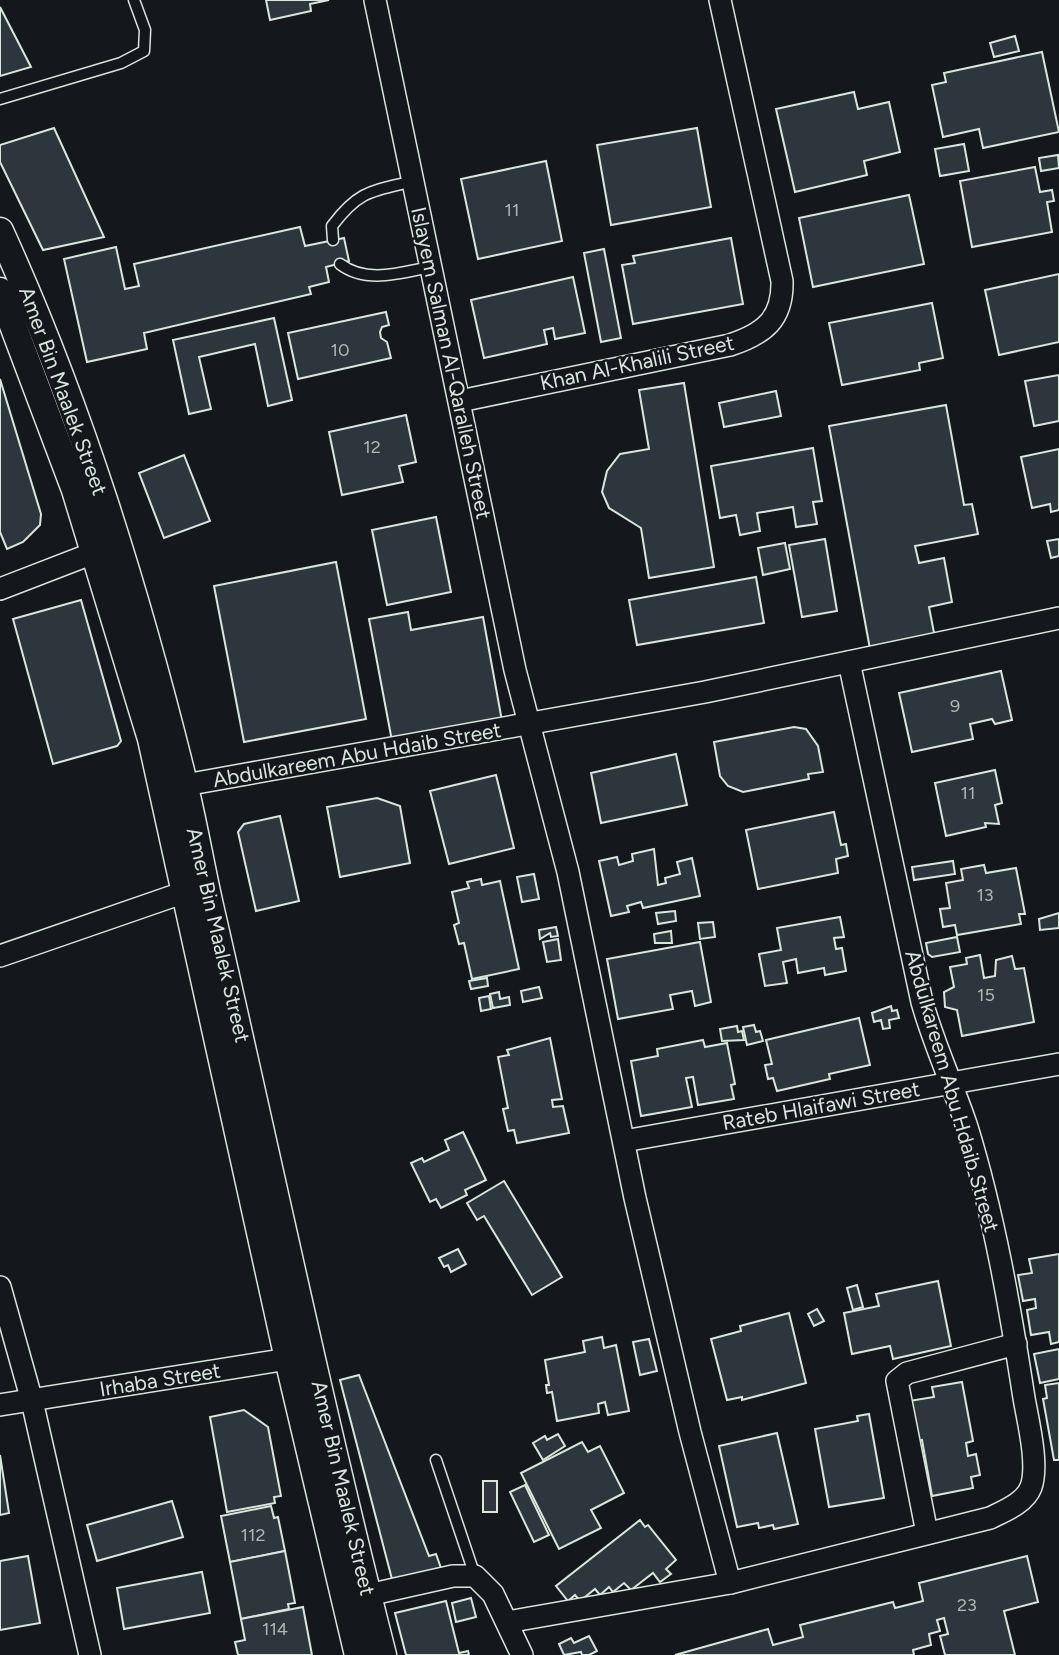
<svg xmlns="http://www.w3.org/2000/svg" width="1059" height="1655" font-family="Figtree,sans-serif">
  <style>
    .building { fill: #2c363c; stroke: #d8e6dc; stroke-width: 2 }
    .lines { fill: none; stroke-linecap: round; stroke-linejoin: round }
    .service-casing { stroke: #d8e6dc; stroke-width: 13 }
    .minor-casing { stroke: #d8e6dc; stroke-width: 24 }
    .tertiary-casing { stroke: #d8e6dc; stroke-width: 29 }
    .service { stroke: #14181c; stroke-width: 10 }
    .minor { stroke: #14181c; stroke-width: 21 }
    .tertiary { stroke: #14181c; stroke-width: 26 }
    .labels { text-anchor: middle; stroke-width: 5; stroke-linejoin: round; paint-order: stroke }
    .number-label { font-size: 18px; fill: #adbab4 }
    .street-label { font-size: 21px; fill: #d8e6dc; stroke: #14181c }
  </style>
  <rect width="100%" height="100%" fill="#14181c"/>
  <!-- building -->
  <g class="building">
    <polygon points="266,0 329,0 310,4 311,11 270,20"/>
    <polygon points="0,7 31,67 0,76"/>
    <polygon points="1015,36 1019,51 994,57 990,43"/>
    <polygon points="1042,52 1059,132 983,148 979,129 943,137 932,85 946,82 944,73"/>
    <polygon points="854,92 858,109 889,102 900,152 864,161 867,175 795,192 776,109"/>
    <polygon points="54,128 104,237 43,250 0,162 0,145"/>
    <polygon points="697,128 711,207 611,225 597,145"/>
    <polygon points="964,144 969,171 940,176 935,149"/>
    <polygon points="1058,155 1059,168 1041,171 1039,158"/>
    <polygon points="546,161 562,241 478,259 461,179"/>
    <polygon points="1035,167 1040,192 1052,190 1054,201 1047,202 1052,232 972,247 960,181"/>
    <polygon points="909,195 924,264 813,287 799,218"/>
    <polygon points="300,227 305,246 344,238 349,261 326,267 329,282 309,287 311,294 144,333 147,349 87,362 64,259 116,247 125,289 139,286 134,264"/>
    <polygon points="731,238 743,304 633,324 622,265 635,263 633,256"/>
    <polygon points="604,249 621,338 601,342 584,253"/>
    <polygon points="1059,274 1059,342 999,355 985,290"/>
    <polygon points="573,277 585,333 555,339 553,328 544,330 547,344 484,358 471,300"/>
    <polygon points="932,303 943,358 919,363 920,370 842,385 829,323"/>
    <polygon points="386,312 389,325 382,327 380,332 381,338 387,342 391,358 298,379 288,333"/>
    <polygon points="274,318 292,400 268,406 255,344 199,357 211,409 189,414 173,340"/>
    <polygon points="1059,375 1059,421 1034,426 1025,381"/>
    <polygon points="0,379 41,514 40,525 23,542 7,549 0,532"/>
    <polygon points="684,383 714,567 649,578 641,528 609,508 602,492 607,471 620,454 649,449 639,390"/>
    <polygon points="776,391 781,416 724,427 719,403"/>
    <polygon points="946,405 964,505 972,504 978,534 915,546 919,563 944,558 952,602 929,607 935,638 870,649 829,426"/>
    <polygon points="406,415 416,462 399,466 403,482 342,495 329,432"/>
    <polygon points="813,448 822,501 813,502 817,524 796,527 793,507 757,513 760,531 740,535 736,515 720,518 711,466"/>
    <polygon points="1059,449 1059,510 1051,512 1050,504 1032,508 1021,457"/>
    <polygon points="184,455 210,521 164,538 139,473"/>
    <polygon points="436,517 451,592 387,605 372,530"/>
    <polygon points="825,539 837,611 802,617 789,545"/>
    <polygon points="1059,539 1059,556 1051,558 1047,541"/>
    <polygon points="785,543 790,569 763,575 758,548"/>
    <polygon points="336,562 366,719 244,742 214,586"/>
    <polygon points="756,577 764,623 637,645 629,600"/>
    <polygon points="81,600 121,741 117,746 53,764 13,619"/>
    <polygon points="408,612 411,630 483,617 502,721 392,741 369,619"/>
    <polygon points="1001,671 1012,720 995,724 992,719 970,724 973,739 912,752 899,693"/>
    <polygon points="794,727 806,729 818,746 823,772 808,774 809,779 743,792 728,786 720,776 714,742"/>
    <polygon points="676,754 687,805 601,823 591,773"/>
    <polygon points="995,770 1002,803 995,805 999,824 985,823 986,827 946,836 935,783"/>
    <polygon points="496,775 514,848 449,864 430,791"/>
    <polygon points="377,798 400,806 410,863 340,877 327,807"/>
    <polygon points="834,812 841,845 846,844 848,856 836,859 838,873 758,889 746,830"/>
    <polygon points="280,816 299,901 256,911 238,832 244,824"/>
    <polygon points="654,849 658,885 666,883 665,878 680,874 677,862 692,858 700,896 643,908 641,902 627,906 629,912 611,916 599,861 617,857 619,865 633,861 632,854"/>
    <polygon points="953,861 955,874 914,880 912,867"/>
    <polygon points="984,865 986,873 1016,868 1025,914 1019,914 1021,924 957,935 955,925 943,927 940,909 950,908 946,883 963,880 961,869"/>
    <polygon points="534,874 539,899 522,902 517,877"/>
    <polygon points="481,879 482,885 500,881 519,969 472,979 464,943 459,944 454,925 459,923 452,892 469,888 467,882"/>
    <polygon points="675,911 676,921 658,924 656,913"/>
    <polygon points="1059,913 1059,928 1040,930 1039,919"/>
    <polygon points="840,917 844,937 834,938 836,949 842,948 846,971 825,975 824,968 798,973 796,959 783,962 787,983 765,986 759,954 781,950 777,928"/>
    <polygon points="713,922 715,937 700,939 698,923"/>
    <polygon points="556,927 558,936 551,937 550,933 540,939 539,930"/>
    <polygon points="671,931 672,943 655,943 654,934"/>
    <polygon points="957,937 960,952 932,957 928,954 926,943"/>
    <polygon points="558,939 561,960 547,962 543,942"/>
    <polygon points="700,942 711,1002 695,1006 692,991 670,995 673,1009 618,1019 607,959"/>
    <polygon points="980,955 984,978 995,976 996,960 1012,956 1015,969 1024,968 1034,1022 962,1036 957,1010 945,1007 944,992 954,987 950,967 967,964 966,958"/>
    <polygon points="487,978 488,986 471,989 469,981"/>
    <polygon points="539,987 542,998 523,1002 521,991"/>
    <polygon points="499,992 500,999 509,997 510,1005 493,1008 490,994"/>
    <polygon points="489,996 491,1009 481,1011 479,998"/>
    <polygon points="891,1006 892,1011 897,1010 899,1018 889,1020 890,1028 883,1029 881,1020 874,1022 872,1013"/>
    <polygon points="859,1018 870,1065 829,1074 830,1079 777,1091 773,1078 768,1079 765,1065 772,1064 766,1040"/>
    <polygon points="754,1025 756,1032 760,1031 763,1041 747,1045 743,1027"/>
    <polygon points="737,1026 738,1032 742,1031 744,1040 722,1041 720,1029"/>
    <polygon points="550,1038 562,1099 552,1100 553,1107 563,1106 569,1133 517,1143 514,1130 508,1131 503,1109 508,1108 498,1057 509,1055 507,1050"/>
    <polygon points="703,1040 705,1047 727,1043 735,1084 731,1085 734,1099 698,1105 693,1077 686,1078 692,1107 641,1116 631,1061 658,1056 657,1049"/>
    <polygon points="463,1132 486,1180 465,1190 467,1195 441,1208 436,1199 430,1202 411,1163 422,1158 424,1162 449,1150 445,1140"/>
    <polygon points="504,1181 562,1277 532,1295 484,1216 477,1220 467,1203"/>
    <polygon points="458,1249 466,1264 451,1272 448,1265 444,1267 439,1258"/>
    <polygon points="1059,1254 1059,1342 1051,1344 1049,1332 1031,1335 1027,1310 1036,1308 1035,1299 1023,1301 1018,1275 1032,1273 1029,1259"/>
    <polygon points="938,1281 951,1346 893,1359 890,1346 852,1354 844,1313 879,1306 876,1294"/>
    <polygon points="857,1285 863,1307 853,1310 847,1288"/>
    <polygon points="817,1309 824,1321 814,1326 808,1314"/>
    <polygon points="789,1313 806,1383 742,1400 742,1397 727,1400 711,1339 741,1331 740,1326"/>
    <polygon points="602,1337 604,1348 616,1345 629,1411 608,1415 605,1402 598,1404 599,1413 557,1421 552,1392 547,1393 546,1385 549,1385 545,1360 585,1352 583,1341"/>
    <polygon points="649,1339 657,1371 640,1375 633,1342"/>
    <polygon points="1059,1349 1059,1379 1040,1383 1034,1354"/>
    <polygon points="359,1375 429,1556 436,1554 442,1571 393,1583 340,1380"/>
    <polygon points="962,1382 973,1441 966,1443 968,1456 976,1454 980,1475 971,1477 973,1488 932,1496 922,1440 916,1441 909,1401 934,1397 932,1387"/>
    <polygon points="1059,1383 1059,1460 1054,1460 1043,1399 1047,1398 1045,1385"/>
    <polygon points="244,1410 268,1427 281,1496 274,1497 275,1503 227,1512 210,1417"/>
    <polygon points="869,1414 884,1498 829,1507 815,1429 858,1421 857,1416"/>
    <polygon points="777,1433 798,1524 774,1529 773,1525 759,1528 758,1523 737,1527 719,1446"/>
    <polygon points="558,1434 565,1446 543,1460 533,1443 545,1436 547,1440"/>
    <polygon points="582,1442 588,1452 600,1446 624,1493 591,1510 601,1528 559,1549 521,1473"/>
    <polygon points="0,1455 9,1513 0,1515"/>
    <rect x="483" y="1481" width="14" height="31"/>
    <polygon points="525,1485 549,1535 534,1542 510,1492"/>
    <polygon points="172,1501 183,1537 97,1561 87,1525"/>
    <polygon points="271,1506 274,1518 278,1517 285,1551 230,1562 221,1516"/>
    <polygon points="640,1520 645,1527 648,1525 676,1560 666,1569 671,1574 660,1582 653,1573 631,1590 624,1583 613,1592 609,1587 600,1595 595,1589 580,1601 575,1595 568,1601 556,1586"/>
    <polygon points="285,1551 295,1603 288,1604 289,1609 241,1619 230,1562"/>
    <polygon points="28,1556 40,1623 0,1630 0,1561"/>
    <polygon points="1027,1556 1038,1602 1004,1611 1015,1655 945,1655 940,1636 948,1634 944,1618 937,1620 940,1631 929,1634 931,1645 913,1650 914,1655 675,1655 768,1629 773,1645 803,1637 800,1625 893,1602 895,1608 923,1601 919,1583"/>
    <polygon points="202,1572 210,1613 124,1629 117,1588"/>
    <polygon points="471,1598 476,1617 456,1622 452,1603"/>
    <polygon points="446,1601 459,1653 468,1651 469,1655 406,1655 395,1613"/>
    <polygon points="303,1607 312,1655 238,1655 235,1642 245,1640 241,1619"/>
    <polygon points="589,1636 597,1651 589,1655 582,1655 581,1652 564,1655 559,1644 571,1638 574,1643"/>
  </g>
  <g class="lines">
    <!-- service casing -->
    <g class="service-casing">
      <g id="service">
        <polyline points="0,99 121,63 144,51 145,30 134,0"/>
        <path d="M333,240L332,226C359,190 372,191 414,181"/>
        <path d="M340,264C366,284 400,273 430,267"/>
        <polyline points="436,1460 475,1576"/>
      </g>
    </g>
    <!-- minor casing -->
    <g class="minor-casing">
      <g id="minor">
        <polyline points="375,0 515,670 568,872 635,1198 690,1432 730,1583"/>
        <path d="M460,401L730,345C764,334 783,319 782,281L720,0"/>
        <polyline points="0,589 109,547"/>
        <polyline points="185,785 705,692 1059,618"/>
        <polyline points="0,956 185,892"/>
        <polyline points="624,1141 1059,1064"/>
        <polyline points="0,1287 32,1401 90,1655"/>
        <polyline points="0,1405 288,1359"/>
        <polyline points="927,1533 897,1381 907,1373 1016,1344"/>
        <polyline points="368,1595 453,1576 475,1576 493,1594 522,1655"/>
        <path d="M507,1622L730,1583L990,1518C1004,1511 1025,1503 1031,1487C1039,1465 1028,1421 1024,1398C1010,1307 994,1215 967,1127C953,1085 934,1045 922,1002L849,662"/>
      </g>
    </g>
    <!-- tertiary casing -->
    <g class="tertiary-casing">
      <g id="tertiary">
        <path d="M0,231C80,406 137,593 183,779C194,823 201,867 211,910C268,1158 320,1408 383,1655"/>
        <polyline points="0,291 75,490 151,739 288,1359 358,1655"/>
      </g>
    </g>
    <!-- service -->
    <use href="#service" class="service"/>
    <!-- minor -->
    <use href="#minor" class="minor"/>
    <!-- tertiary -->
    <use href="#tertiary" class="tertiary"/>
  </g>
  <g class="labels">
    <!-- number labels -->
    <g class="number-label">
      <text x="512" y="216">11</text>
      <text x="340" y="356">10</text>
      <text x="372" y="453">12</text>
      <text x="955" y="712">9</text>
      <text x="968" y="799">11</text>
      <text x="985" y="901">13</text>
      <text x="986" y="1001">15</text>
      <text x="253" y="1541">112</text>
      <text x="967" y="1611">23</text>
      <text x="275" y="1635">114</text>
    </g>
    <!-- street labels -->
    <g class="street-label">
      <text transform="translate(451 363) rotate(78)" y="7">Islayem Salman Al-Qaralleh Street</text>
      <text transform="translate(637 363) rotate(-12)" y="7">Khan Al-Khalili Street</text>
      <text transform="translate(63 391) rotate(70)" y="7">Amer Bin Maalek Street</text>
      <text transform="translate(357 755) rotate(-10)" y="7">Abdulkareem Abu Hdaib Street</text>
      <text transform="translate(218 935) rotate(77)" y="7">Amer Bin Maalek Street</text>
      <text transform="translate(952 1091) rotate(74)" y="7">Abdulkareem Abu Hdaib Street</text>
      <text transform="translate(821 1106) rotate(-10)" y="7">Rateb Hlaifawi Street</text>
      <text transform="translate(160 1380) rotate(-9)" y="7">Irhaba Street</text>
      <text transform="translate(343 1488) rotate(77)" y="7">Amer Bin Maalek Street</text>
    </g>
  </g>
</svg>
